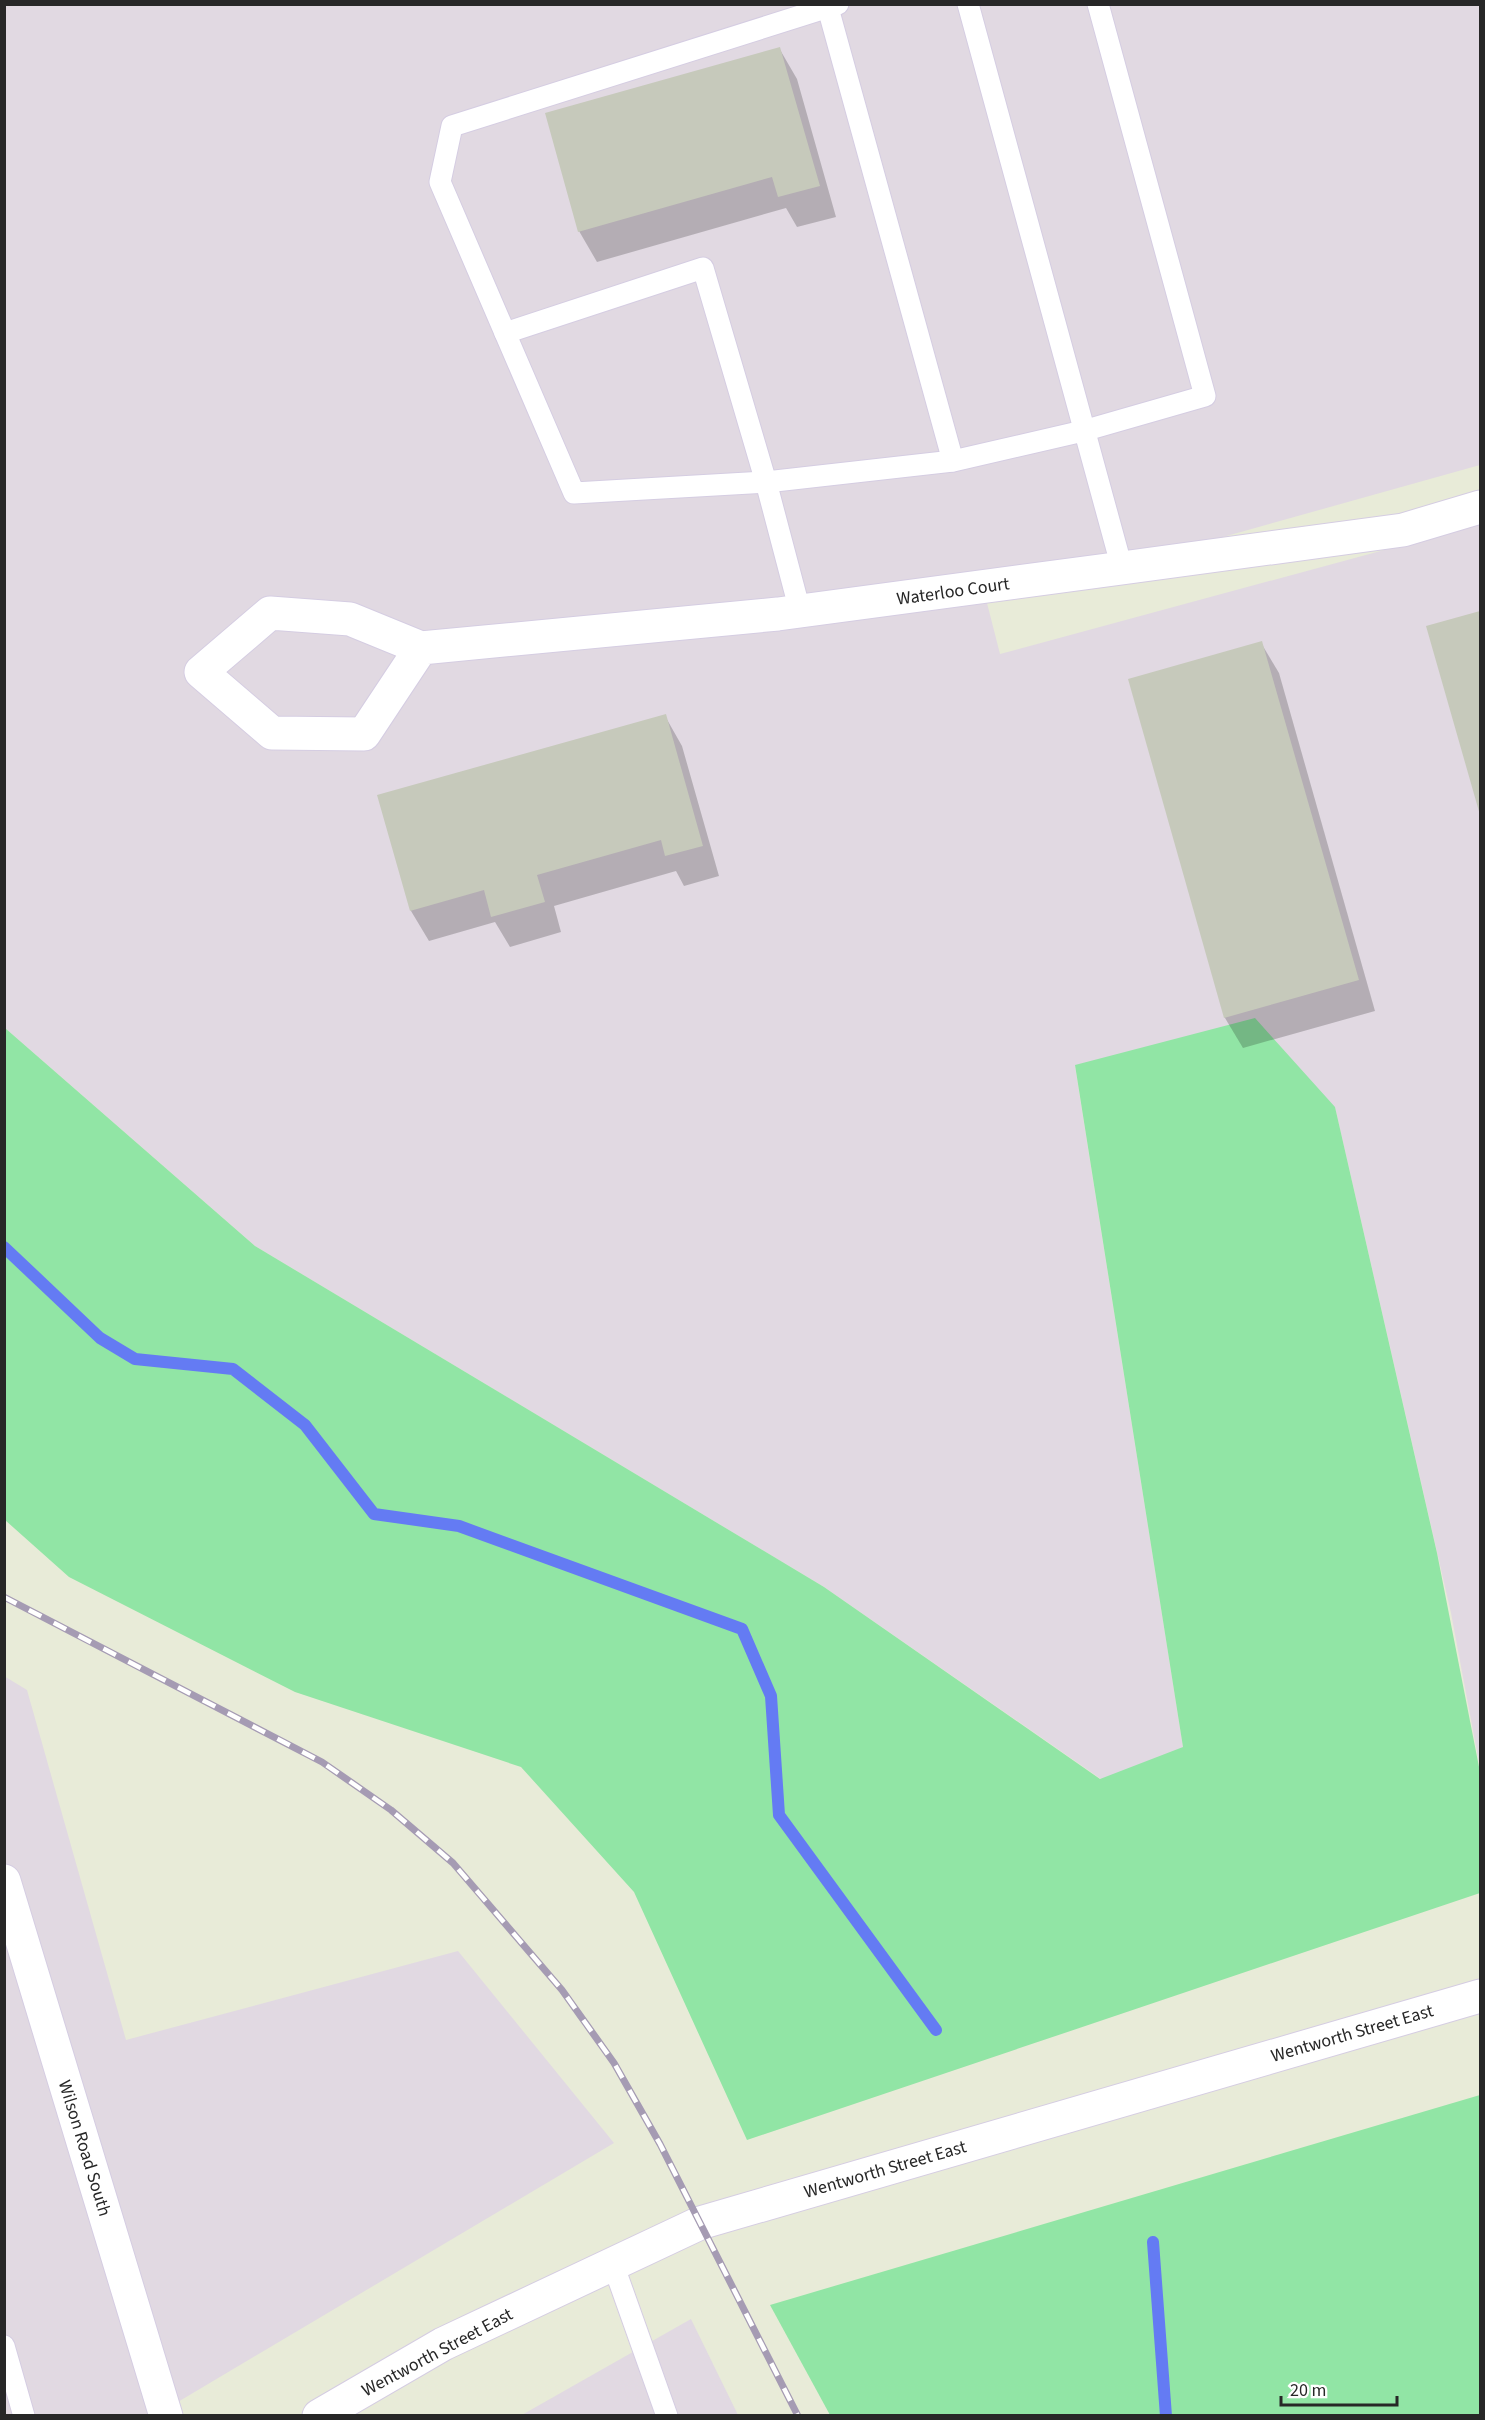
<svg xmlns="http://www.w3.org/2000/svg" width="1485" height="2420" font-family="'Source Sans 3',sans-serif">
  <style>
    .industrial { fill: #e1d9e2 }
    .green { fill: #91e5a5 }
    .shadow { fill: #0003 }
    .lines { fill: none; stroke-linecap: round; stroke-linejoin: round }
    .stream { stroke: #647bf3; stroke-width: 12 }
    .building { fill: #c6c9bb }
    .service-casing { stroke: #d5cde2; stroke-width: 23 }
    .minor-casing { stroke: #d5cde2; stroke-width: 35 }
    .tertiary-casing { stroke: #d5cde2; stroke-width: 35 }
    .secondary-casing { stroke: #d5cde2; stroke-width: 35 }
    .service { stroke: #fff; stroke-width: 21 }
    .minor { stroke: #fff; stroke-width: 33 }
    .tertiary { stroke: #fff; stroke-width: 33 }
    .secondary { stroke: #fff; stroke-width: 33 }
    .rail-casing { stroke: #a59bb3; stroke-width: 7 }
    .rail { stroke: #fff; stroke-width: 4.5; stroke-dasharray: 14; stroke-linecap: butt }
    .labels { text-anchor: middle; stroke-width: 6; stroke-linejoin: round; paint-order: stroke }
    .street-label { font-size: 18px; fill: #272727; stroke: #fff }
  </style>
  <rect width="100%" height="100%" fill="#e8ebd8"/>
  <!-- industrial -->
  <g class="industrial">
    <polygon points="5,5 1480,5 1480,465 987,603 1000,654 1480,524 1480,1768 1451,1613 1335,1107 1075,1066 1183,1747 1143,1770 1101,1779 824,1587 255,1246 5,1028"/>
    <polygon points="4,1676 27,1690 126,2040 458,1951 614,2143 156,2415 5,2415"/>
    <polygon points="691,2319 738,2415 520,2416"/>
  </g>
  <!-- green -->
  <g class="green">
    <polygon points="1255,1018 1335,1107 1437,1553 1480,1772 1480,1893 747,2140 634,1892 521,1767 295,1692 69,1577 5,1520 5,1028 255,1246 824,1587 1100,1779 1183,1747 1075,1065"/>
    <polygon points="1480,2095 1480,2415 830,2415 770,2305"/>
  </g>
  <!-- shadow -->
  <g class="shadow">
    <polygon points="779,48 797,79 836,217 797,227 786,208 597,262 579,231"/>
    <polygon points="1480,612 1480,812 1428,627"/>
    <polygon points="1261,643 1279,673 1375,1011 1243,1048 1225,1018 1130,680"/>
    <polygon points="665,716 682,746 719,876 684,886 676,871 554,906 561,932 510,947 495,922 429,941 411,911 379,796"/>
  </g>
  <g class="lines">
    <!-- stream -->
    <g class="stream">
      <polyline points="4,1247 100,1338 135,1359 233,1369 305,1425 374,1514 459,1526 742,1629 771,1696 779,1815 936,2030"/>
      <polyline points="1153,2242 1166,2416"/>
    </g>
  </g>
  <!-- building -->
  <g class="building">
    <polygon points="780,47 820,186 778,197 772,177 578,232 545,113"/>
    <polygon points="1480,611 1480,815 1426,626"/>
    <polygon points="1262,641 1359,980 1224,1018 1128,679"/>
    <polygon points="666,714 703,846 665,856 661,840 537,875 545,902 491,917 484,890 410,911 377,795"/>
  </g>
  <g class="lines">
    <!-- service casing -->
    <g class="service-casing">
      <g id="service">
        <polyline points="838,4 452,126 440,182 574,493 766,482 953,461 1083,431 1205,396 1098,4"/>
        <polyline points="968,4 1122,568"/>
        <polyline points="828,8 953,461"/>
        <polyline points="505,333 703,268 766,482 800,611"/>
        <polyline points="613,2264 667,2416"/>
        <polyline points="4,2346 24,2416"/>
      </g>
    </g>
    <!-- minor casing -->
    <g class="minor-casing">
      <polyline id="minor" points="421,648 364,734 272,733 201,672 270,613 350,619 421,648 778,614 1122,568 1403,530 1480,507"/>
    </g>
    <!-- tertiary casing -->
    <g class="tertiary-casing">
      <polyline id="tertiary" points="4,1881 166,2416"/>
    </g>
    <!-- secondary casing -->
    <g class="secondary-casing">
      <polyline id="secondary" points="319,2416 443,2344 700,2223 1480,1996"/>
    </g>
    <!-- service -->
    <use href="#service" class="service"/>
    <!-- minor -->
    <use href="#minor" class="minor"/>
    <!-- tertiary -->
    <use href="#tertiary" class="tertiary"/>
    <!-- secondary -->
    <use href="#secondary" class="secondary"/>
    <!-- rail casing -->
    <g class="rail-casing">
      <polyline id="rail" points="4,1597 322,1762 391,1810 453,1863 562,1990 614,2063 660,2144 798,2416"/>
    </g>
    <!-- rail -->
    <use href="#rail" class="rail"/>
  </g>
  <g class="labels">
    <!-- street labels -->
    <g class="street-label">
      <text transform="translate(953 591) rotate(-8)" y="6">Waterloo Court</text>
      <text transform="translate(1352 2033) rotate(-16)" y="6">Wentworth Street East</text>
      <text transform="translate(85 2148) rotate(73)" y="6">Wilson Road South</text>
      <text transform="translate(885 2169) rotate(-16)" y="6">Wentworth Street East</text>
      <text transform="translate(437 2352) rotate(-28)" y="6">Wentworth Street East</text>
    </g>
  </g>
  <!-- border -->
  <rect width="1485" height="2420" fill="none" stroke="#272727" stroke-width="12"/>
  <!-- scale -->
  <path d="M1281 2396v9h116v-9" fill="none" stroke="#272727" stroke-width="3"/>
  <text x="1290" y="2396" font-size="18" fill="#272727" stroke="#ffffff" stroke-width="4.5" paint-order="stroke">20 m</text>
</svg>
